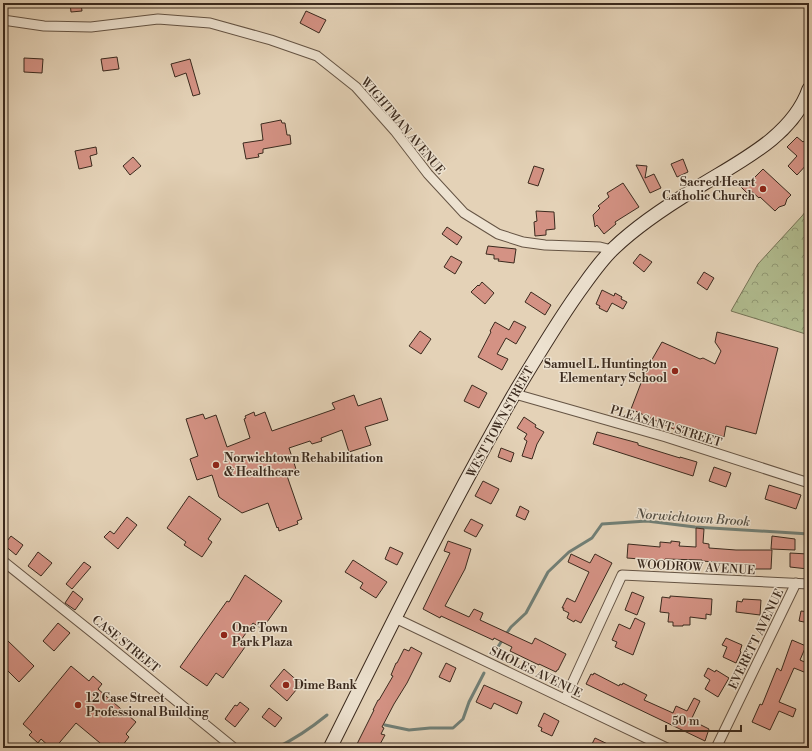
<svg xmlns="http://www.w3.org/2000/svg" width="812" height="751" font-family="'Libre Bodoni',serif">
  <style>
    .park { fill: url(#park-crowns); stroke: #767457 }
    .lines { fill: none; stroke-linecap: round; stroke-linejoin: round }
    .stream { stroke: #717f76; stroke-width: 3 }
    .building { fill: #d49284; stroke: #3b2a1e }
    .minor-casing { stroke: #655444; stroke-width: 11 }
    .secondary-casing { stroke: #3b2a1e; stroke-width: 15 }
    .minor { stroke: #ede2d0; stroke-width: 9 }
    .secondary { stroke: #ede2d0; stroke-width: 13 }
    .poi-dot { fill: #8f2418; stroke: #ede2d0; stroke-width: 1.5 }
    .labels { text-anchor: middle; stroke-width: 3; stroke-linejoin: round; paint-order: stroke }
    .street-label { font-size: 12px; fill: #3b2a1e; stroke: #ede2d0 }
    .poi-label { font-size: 12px; font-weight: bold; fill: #3b2a1e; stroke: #ede2d0; text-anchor: start }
    .water-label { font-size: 13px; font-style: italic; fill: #524d42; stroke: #ede2d0 }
  </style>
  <defs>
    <pattern id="park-crowns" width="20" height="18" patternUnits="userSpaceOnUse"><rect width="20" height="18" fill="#b1bd90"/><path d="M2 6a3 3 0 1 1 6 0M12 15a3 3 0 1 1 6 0" fill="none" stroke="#919a75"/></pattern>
  </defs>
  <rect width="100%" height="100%" fill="#e4d2b7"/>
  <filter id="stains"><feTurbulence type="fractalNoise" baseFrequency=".005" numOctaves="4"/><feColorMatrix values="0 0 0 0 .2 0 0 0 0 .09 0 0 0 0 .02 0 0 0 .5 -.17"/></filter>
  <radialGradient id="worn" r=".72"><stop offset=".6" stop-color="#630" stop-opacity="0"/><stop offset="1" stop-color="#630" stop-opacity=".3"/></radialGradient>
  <!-- park -->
  <polygon class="park" points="809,207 809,335 731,311 758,264 802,216"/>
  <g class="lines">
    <!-- stream -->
    <g class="stream">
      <polyline points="506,634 511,627 526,613 548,572 569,552 592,538 602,524 647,521 695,527 809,534"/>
      <polyline points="494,653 503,639"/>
      <polyline points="385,725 409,730 430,728 453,728 463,719 469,702 484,673"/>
      <path d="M276,748C295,739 311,728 327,715"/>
    </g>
  </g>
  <!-- building -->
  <g class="building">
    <polygon points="70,3 81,3 82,11 71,12"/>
    <polygon points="306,11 326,20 319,33 300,23"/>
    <polygon points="117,57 119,69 103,71 101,59"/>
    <polygon points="24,58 43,59 42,73 24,72"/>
    <polygon points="190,59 200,94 193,96 186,73 175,77 171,64"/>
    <polygon points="281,120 282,123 285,123 287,135 290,135 291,144 263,149 263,153 258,154 259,157 246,159 243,143 263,140 261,124"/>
    <polygon points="809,136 809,162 797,175 788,166 797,156 787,147 797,137 803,142"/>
    <polygon points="96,147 97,154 90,156 92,166 79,169 75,151"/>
    <polygon points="133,157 141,166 130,175 123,166"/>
    <polygon points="683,159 688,172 677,177 671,164"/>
    <polygon points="636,165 647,166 645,178 654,174 661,188 650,193"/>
    <polygon points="534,166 544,169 538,186 528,183"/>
    <polygon points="763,169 791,195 787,199 785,205 779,207 775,211 760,197 759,198 750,190 747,193 741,187 747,181 749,183"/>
    <polygon points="623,183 639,207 615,222 616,224 604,234 597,225 595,227 593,215 600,208 598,206 609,197 607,193"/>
    <polygon points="536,211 554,212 555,229 546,230 546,235 535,236 534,222 537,221"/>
    <polygon points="447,227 462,237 457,245 442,234"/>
    <polygon points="488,246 516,249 514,263 498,261 499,259 494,259 494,255 486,254"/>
    <polygon points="640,254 652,262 644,272 633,263"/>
    <polygon points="451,256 462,262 455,274 444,267"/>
    <polygon points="704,272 714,278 707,290 697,283"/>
    <polygon points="482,282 494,293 485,304 471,292 478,285 479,286"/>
    <polygon points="602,290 614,296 615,293 622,297 621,299 627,302 623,309 612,303 607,312 599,308 600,306 596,304"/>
    <polygon points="531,292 551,305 545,315 525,302"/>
    <polygon points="514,321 526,327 516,344 506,338 497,354 508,359 502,370 478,357 491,332 490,331 495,322 509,330"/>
    <polygon points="420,331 431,339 421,354 409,346"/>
    <polygon points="717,332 778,348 756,434 726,426 724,437 696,429 694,433 685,428 682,433 631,409 646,370 662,342 700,359 703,358 715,364 721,351 715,342"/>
    <polygon points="472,385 487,393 479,408 464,401"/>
    <polygon points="354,395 358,406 381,398 388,420 365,427 371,445 349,452 342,430 321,438 322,441 312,444 310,441 289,448 296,469 286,473 302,519 297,521 298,524 279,531 278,527 277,528 268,503 242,513 219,497 212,475 197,480 190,459 198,456 186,419 203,414 205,419 216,415 227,447 250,438 244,419 246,418 245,416 254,412 255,416 265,412 272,431 335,409 332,403"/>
    <polygon points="524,417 536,425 535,427 544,432 537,444 532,459 522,456 527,441 524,439 527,434 517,428"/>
    <polygon points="597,432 638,443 638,445 680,458 680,457 697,462 693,476 593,444"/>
    <polygon points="501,448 514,453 511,462 498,457"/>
    <polygon points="714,467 731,473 726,487 709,481"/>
    <polygon points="483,481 499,489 491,504 475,496"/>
    <polygon points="769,485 801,495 796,509 765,499"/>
    <polygon points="189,496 221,519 208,539 212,542 202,557 184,545 186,542 167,528"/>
    <polygon points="520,506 529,511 525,520 516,516"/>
    <polygon points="127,517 137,525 118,549 104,537 110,531 114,534"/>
    <polygon points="471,519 483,525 476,537 464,531"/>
    <polygon points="696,528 704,529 703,543 709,544 709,548 736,550 772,550 771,569 755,569 755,565 702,561 702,560 665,559 665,561 627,558 628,544 660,547 660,542 671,543 671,541 680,542 679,546 696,547"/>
    <polygon points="11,536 23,545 16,555 4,545"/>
    <polygon points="772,536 795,539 795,550 771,549"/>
    <polygon points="448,541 471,549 465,569 445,606 469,617 474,609 483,613 480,620 532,644 535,638 566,654 558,670 557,670 556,672 539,664 539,665 510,651 512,647 494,638 493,640 441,616 440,618 423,609 450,553 444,551"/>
    <polygon points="390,547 403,553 397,565 385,559"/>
    <polygon points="38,552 52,563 41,576 28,566"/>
    <polygon points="790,553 808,554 808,569 790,567"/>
    <polygon points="571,554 590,563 595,554 612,563 581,623 575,620 574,622 567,618 569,613 563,610 564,608 562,608 567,598 575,602 589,572 568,562"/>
    <polygon points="353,560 387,582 376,598 360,588 363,583 345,572"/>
    <polygon points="84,562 91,567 72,589 66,584"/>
    <polygon points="245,575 282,601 262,629 253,623 239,643 245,647 223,678 216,673 207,686 180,667 227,601 229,602"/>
    <polygon points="73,591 83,599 75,610 65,603"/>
    <polygon points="632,592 644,597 637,615 625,610"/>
    <polygon points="670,596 712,599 711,615 706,614 706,619 690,617 690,625 683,625 683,626 673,626 673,622 668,622 669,613 660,612 662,597 670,598"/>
    <polygon points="743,599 761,600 760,615 736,612 737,601 742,602"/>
    <polygon points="801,611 809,612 809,623 799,621"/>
    <polygon points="635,618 645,623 633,655 615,647 617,642 612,640 619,624 630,629"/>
    <polygon points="58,623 70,633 54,651 43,641"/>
    <polygon points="726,638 742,645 740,651 741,652 736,663 723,657 727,647 722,645"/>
    <polygon points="792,640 806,646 800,660 809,664 809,674 794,668 779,702 796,709 793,717 779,711 770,730 752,722 760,704 762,705 777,668 781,671"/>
    <polygon points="8,641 34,666 19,682 3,666 3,645"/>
    <polygon points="411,647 422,653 407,683 394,704 382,727 384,728 381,734 385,735 378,748 355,748 374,710 373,710 378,700 379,700 393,676 391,675 396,663 397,663 404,649 409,651"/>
    <polygon points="446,663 456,668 450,682 439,677"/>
    <polygon points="71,666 89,681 93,676 102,684 98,689 136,722 126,734 129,737 122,746 118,743 114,748 106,748 76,723 55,748 51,748 41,739 38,743 29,735 32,732 23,724"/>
    <polygon points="708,668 715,672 716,670 729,678 718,697 705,689 710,680 704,676"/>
    <polygon points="284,669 301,684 287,701 270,686"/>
    <polygon points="594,673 619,686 620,684 622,685 623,683 647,695 644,700 673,713 676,706 687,711 694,698 700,701 691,720 709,729 705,741 586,684 591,674 593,675"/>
    <polygon points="484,685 522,702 517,714 494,703 491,709 476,702"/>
    <polygon points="240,702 249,709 235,727 225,719 235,705 237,706"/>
    <polygon points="269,708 282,718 275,727 262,717"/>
    <polygon points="544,713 559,721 552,736 541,731 542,728 538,726"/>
    <polygon points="595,738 616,748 590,748"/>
  </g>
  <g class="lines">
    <!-- minor casing -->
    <g class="minor-casing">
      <g id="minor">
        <polyline points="3,20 44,26 91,27 158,19 210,23 271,40 317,56 356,87 395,131 428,174 464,213 498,234 523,242 545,245 600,247 612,250"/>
        <polyline points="515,394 666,437 809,483"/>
        <polyline points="3,561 103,641 234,748"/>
        <polyline points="395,618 667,748"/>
        <polyline points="565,699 622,575 809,584"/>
        <polyline points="716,748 796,583"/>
      </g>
    </g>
    <!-- secondary casing -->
    <g class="secondary-casing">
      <path id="secondary" d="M330,748C389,630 447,511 513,396C534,361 554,327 578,293C589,278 600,261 614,248C638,225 667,206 695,189C736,163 792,138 809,89"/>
    </g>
    <!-- minor -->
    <use href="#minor" class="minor"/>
    <!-- secondary -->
    <use href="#secondary" class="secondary"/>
  </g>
  <!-- markers -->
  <g class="poi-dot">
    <circle cx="763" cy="189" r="4"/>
    <circle cx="675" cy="371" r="4"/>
    <circle cx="216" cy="465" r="4"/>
    <circle cx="224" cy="635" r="4"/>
    <circle cx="286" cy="685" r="4"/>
    <circle cx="78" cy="705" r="4"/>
  </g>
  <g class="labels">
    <!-- street labels -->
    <g class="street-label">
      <text transform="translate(403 126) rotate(50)" y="4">WIGHTMAN AVENUE</text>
      <text transform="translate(500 422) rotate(-61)" y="4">WEST TOWN STREET</text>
      <text transform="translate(666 426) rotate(17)" y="4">PLEASANT STREET</text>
      <text transform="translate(696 567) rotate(3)" y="4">WOODROW AVENUE</text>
      <text transform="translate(756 639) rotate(-64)" y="4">EVERETT AVENUE</text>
      <text transform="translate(126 644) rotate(39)" y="4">CASE STREET</text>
      <text transform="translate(536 672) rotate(26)" y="4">SHOLES AVENUE</text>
    </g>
    <!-- poi labels -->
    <g class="poi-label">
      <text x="755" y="186" text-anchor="end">Sacred Heart<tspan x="755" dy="14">Catholic Church</tspan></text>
      <text x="667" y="368" text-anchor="end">Samuel L. Huntington<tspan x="667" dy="14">Elementary School</tspan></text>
      <text x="224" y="462">Norwichtown Rehabilitation<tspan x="224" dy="14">&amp; Healthcare</tspan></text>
      <text x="232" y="632">One Town<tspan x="232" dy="14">Park Plaza</tspan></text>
      <text x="294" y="689">Dime Bank</text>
      <text x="86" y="702">12 Case Street<tspan x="86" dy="14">Professional Building</tspan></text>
    </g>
    <!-- water labels -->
    <g class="water-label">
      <text transform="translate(693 517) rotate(4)" y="5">Norwichtown Brook</text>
    </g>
  </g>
  <!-- margin -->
  <rect width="812" height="751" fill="none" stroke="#e4d2b7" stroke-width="16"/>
  <rect x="4" y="4" width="804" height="743" fill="none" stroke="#3b2a1e" stroke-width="2"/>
  <rect x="8" y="8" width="796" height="735" fill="none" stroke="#3b2a1e"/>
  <!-- scale -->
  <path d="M666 725v6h75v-6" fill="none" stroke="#3b2a1e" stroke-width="2"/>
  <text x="672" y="725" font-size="12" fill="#3b2a1e" stroke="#ede2d0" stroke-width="3" paint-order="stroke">50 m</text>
  <rect width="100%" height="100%" filter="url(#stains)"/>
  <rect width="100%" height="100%" fill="url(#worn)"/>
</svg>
